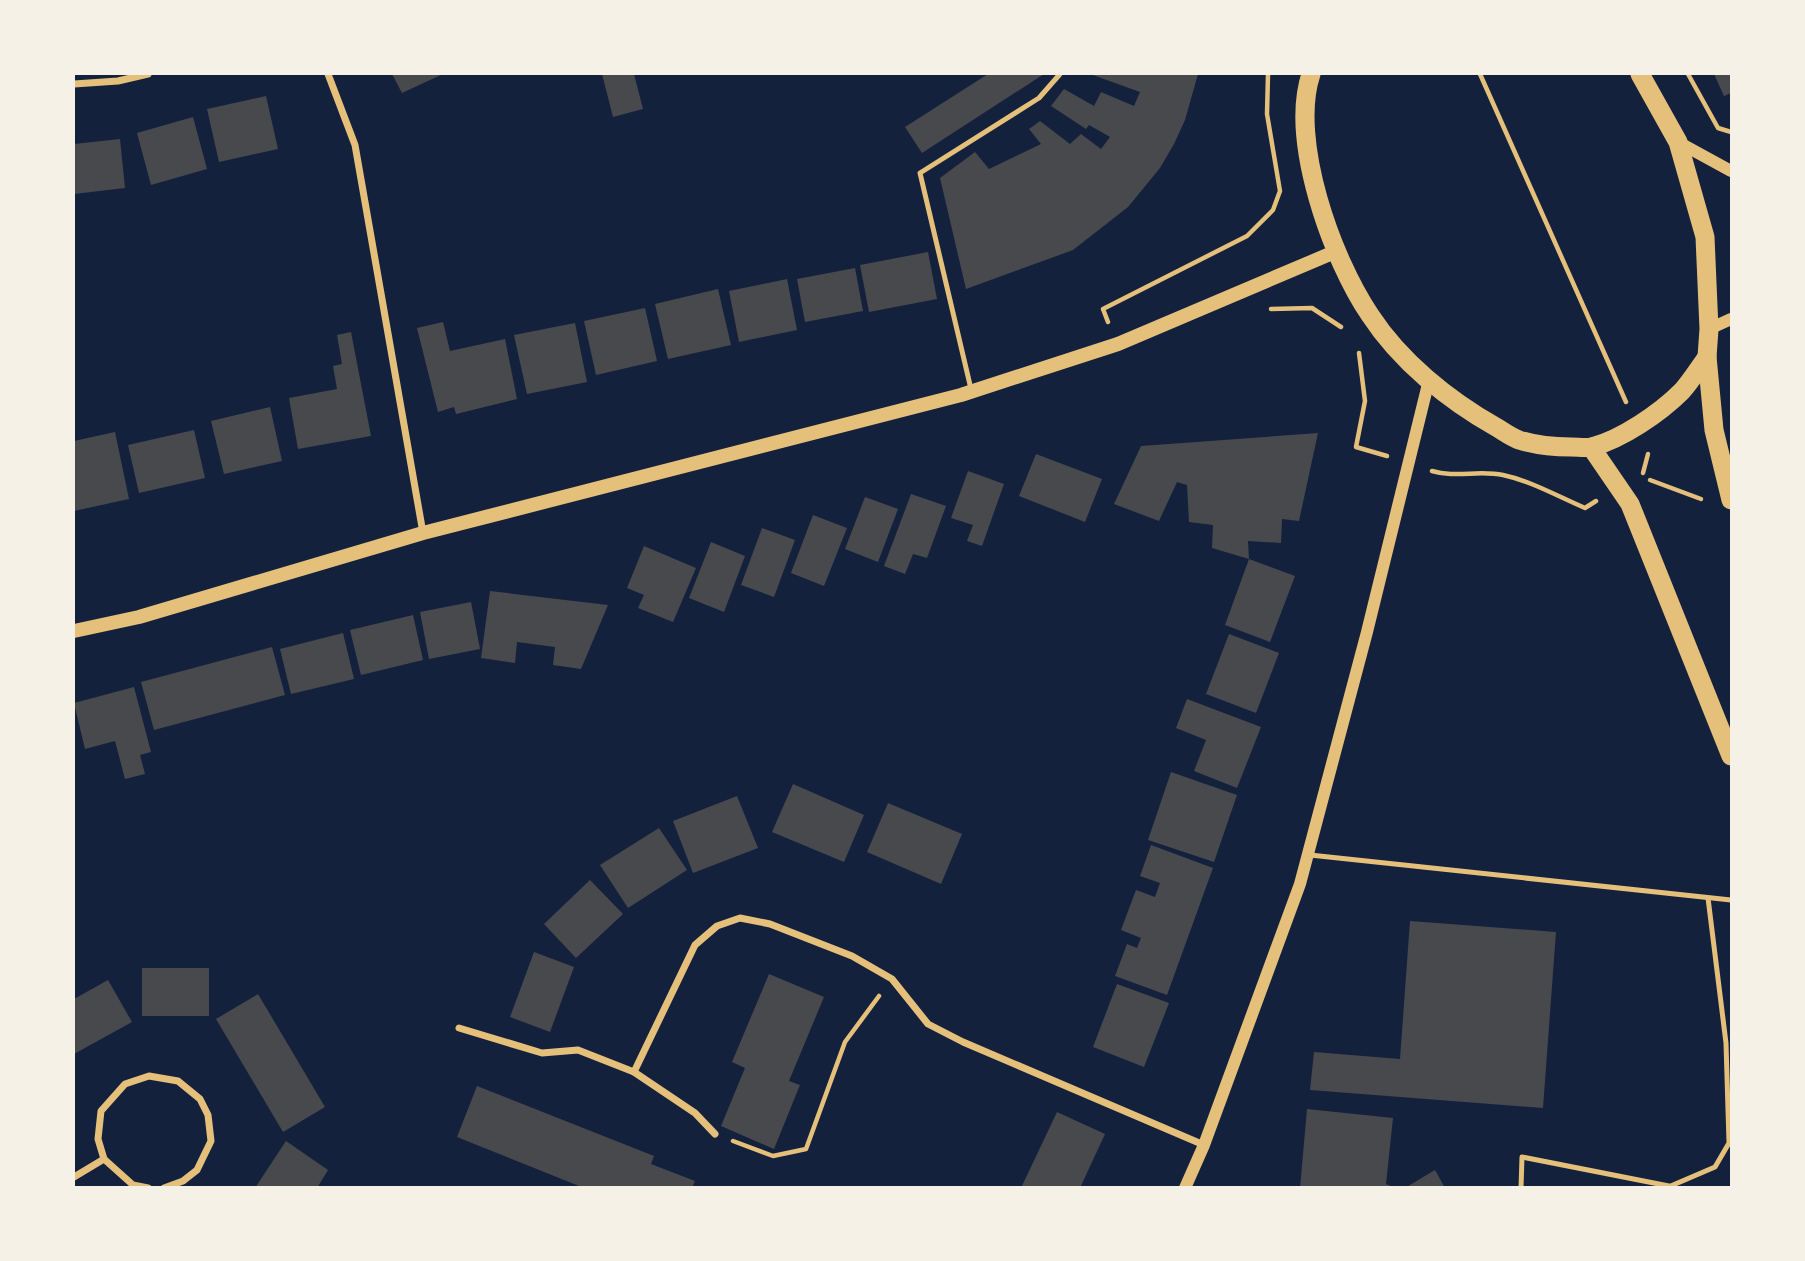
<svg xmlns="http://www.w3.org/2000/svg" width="1805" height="1261" font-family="Karla,sans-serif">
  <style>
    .building { fill: #48494c }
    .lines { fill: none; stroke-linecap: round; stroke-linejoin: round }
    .path { stroke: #e5c07b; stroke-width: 4.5 }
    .service { stroke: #e5c07b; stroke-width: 5 }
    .minor { stroke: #e5c07b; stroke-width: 7 }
    .tertiary { stroke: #e5c07b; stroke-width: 12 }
    .secondary { stroke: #e5c07b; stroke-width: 14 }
    .trunk { stroke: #e5c07b; stroke-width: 19 }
  </style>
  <rect width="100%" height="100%" fill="#14213d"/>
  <!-- building -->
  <g class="building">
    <polygon points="392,74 443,74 402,93"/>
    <polygon points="602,74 634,74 643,109 613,117"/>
    <polygon points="988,74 1044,74 922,153 905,127"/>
    <polygon points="1090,74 1198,74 1185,120 1174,144 1160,168 1128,207 1073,250 966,289 940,178 975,152 989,169 1041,144 1029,129 1040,121 1070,144 1081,134 1101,149 1110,137 1089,125 1086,129 1051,106 1064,89 1094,106 1101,92 1134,106 1140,92"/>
    <polygon points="1714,74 1731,74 1731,93 1724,96"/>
    <polygon points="266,96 278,149 219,162 207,109"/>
    <polygon points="193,117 207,169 151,185 137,133"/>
    <polygon points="120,139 125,188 74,194 74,144"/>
    <polygon points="928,252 937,299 869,312 860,265"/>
    <polygon points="855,268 863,311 805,322 797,279"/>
    <polygon points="787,279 797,330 739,342 729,291"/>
    <polygon points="718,289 731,345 668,359 655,304"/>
    <polygon points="645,308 657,361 596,375 584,321"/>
    <polygon points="443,322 450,351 505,339 517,399 456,414 454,407 438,412 417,328"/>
    <polygon points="575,323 587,382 527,394 514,335"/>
    <polygon points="351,332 371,436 298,449 289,398 337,389 333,366 342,364 337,335"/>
    <polygon points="270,407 282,461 224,474 211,421"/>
    <polygon points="194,430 205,478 139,493 128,445"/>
    <polygon points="115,432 129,499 74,511 74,441"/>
    <polygon points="1318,433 1299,521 1282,519 1281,543 1248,541 1249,559 1295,576 1270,642 1225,625 1249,559 1212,548 1213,525 1189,522 1187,485 1177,482 1159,521 1114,504 1141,446"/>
    <polygon points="1036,454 1102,479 1085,522 1019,496"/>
    <polygon points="968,471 1004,484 982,546 967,541 973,525 951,518"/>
    <polygon points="911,494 946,506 927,558 913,554 905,574 884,566"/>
    <polygon points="865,497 898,509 878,562 845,549"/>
    <polygon points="813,515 847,528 824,586 791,573"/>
    <polygon points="762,528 795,540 774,597 741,585"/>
    <polygon points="711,542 745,556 724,612 689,598"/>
    <polygon points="644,546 696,568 673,622 638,608 644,595 627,588"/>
    <polygon points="490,591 608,605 581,669 553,665 555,647 517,642 515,663 481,658"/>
    <polygon points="471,602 480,649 429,659 420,612"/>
    <polygon points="413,615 423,660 361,675 350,630"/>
    <polygon points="343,633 354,679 291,694 280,649"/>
    <polygon points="1229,634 1279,653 1256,713 1206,694"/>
    <polygon points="272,647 285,695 154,730 141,682"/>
    <polygon points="134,687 151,752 140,755 145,774 125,779 115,741 85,749 74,703"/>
    <polygon points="1187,699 1261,727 1237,788 1194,771 1206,740 1176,728"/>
    <polygon points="1171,772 1237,795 1214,862 1148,840"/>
    <polygon points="793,784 864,815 844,862 772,832"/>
    <polygon points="737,796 758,848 693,873 673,821"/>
    <polygon points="888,803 962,834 941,884 867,852"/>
    <polygon points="659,828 687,870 628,908 600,865"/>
    <polygon points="1151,845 1213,868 1167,995 1115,976 1127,944 1137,948 1141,938 1121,930 1136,890 1155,897 1160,883 1140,876"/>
    <polygon points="590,880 623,914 576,958 544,924"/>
    <polygon points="1410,921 1556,932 1543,1108 1310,1090 1314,1052 1400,1059"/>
    <polygon points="534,952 574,967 550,1032 510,1017"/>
    <rect x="142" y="968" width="67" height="48"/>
    <polygon points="769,974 824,997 789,1081 800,1085 774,1149 721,1126 745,1068 732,1062"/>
    <polygon points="108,980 132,1022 74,1054 74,999"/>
    <polygon points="1117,984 1169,1003 1144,1067 1093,1047"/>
    <polygon points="258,994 325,1107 283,1132 216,1019"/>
    <polygon points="477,1086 654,1156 651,1164 695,1181 692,1188 584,1188 457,1137"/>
    <polygon points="1307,1109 1393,1118 1386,1184 1395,1188 1300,1188"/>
    <polygon points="1057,1112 1105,1134 1080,1188 1021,1188"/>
    <polygon points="286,1141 328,1170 317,1188 255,1188"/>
    <polygon points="1435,1170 1445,1188 1405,1188"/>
  </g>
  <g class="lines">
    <!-- path -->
    <g class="path">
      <polyline points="1480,74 1626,402"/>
      <polyline points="1688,74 1718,128 1731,132"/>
      <polyline points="1271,309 1312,308 1341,327"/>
      <polyline points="1108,322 1103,309 1247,236 1273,210 1280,191 1267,114 1268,74"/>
      <polyline points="1359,353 1365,401 1356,447 1387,456"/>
      <path d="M1432,471C1455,478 1479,470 1503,475C1531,481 1559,497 1585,508L1596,501"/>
      <polyline points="1643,473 1648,454"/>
      <polyline points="1650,480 1701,499"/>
      <polyline points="733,1141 773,1156 806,1149 845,1042 879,996"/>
    </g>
    <!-- service -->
    <g class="service">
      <polyline points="971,389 920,173 1039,98 1060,74"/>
      <polyline points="1310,855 1731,900"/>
      <polyline points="1521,1188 1522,1157 1669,1186"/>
      <polyline points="1666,1188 1715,1167 1729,1143 1726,1043 1708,898"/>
    </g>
    <!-- minor -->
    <g class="minor">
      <polyline points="328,74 355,145 423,533"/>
      <polyline points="74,84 118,81 148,74"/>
      <polyline points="459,1028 542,1053 578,1050 634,1072"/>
      <polyline points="715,1134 695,1113 634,1072 695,945 717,926 740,918 770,924 852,956 892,979 928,1024 963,1042 1204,1145"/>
      <polyline points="74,1177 104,1159"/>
      <polyline points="148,1188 133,1185 104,1159 98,1139 101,1111 125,1084 149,1076 178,1081 200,1099 208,1115 211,1141 197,1170 183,1181 164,1188"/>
    </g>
    <!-- tertiary -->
    <g class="tertiary">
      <polyline points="1678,142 1731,171"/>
      <polyline points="1709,329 1731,319"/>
      <polyline points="1185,1188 1204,1145 1300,884 1367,632 1429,380"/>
    </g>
    <!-- secondary -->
    <polyline class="secondary" points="74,631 139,617 423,533 961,395 1118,344 1337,251"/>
    <!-- trunk -->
    <g class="trunk">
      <path d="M1311,74C1289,140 1332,259 1370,315C1400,361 1448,400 1496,427C1503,431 1511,437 1519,440C1535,445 1554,447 1571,447C1578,447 1586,448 1592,447C1622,439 1660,413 1682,391C1691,381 1699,368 1707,357"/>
      <polyline points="1640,74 1678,142 1705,237 1709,329 1707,357 1714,430 1731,500"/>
      <polyline points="1591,447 1630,504 1731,756"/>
    </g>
  </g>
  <!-- border -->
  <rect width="1805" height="1261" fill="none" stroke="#f6f1e7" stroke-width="150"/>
</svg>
